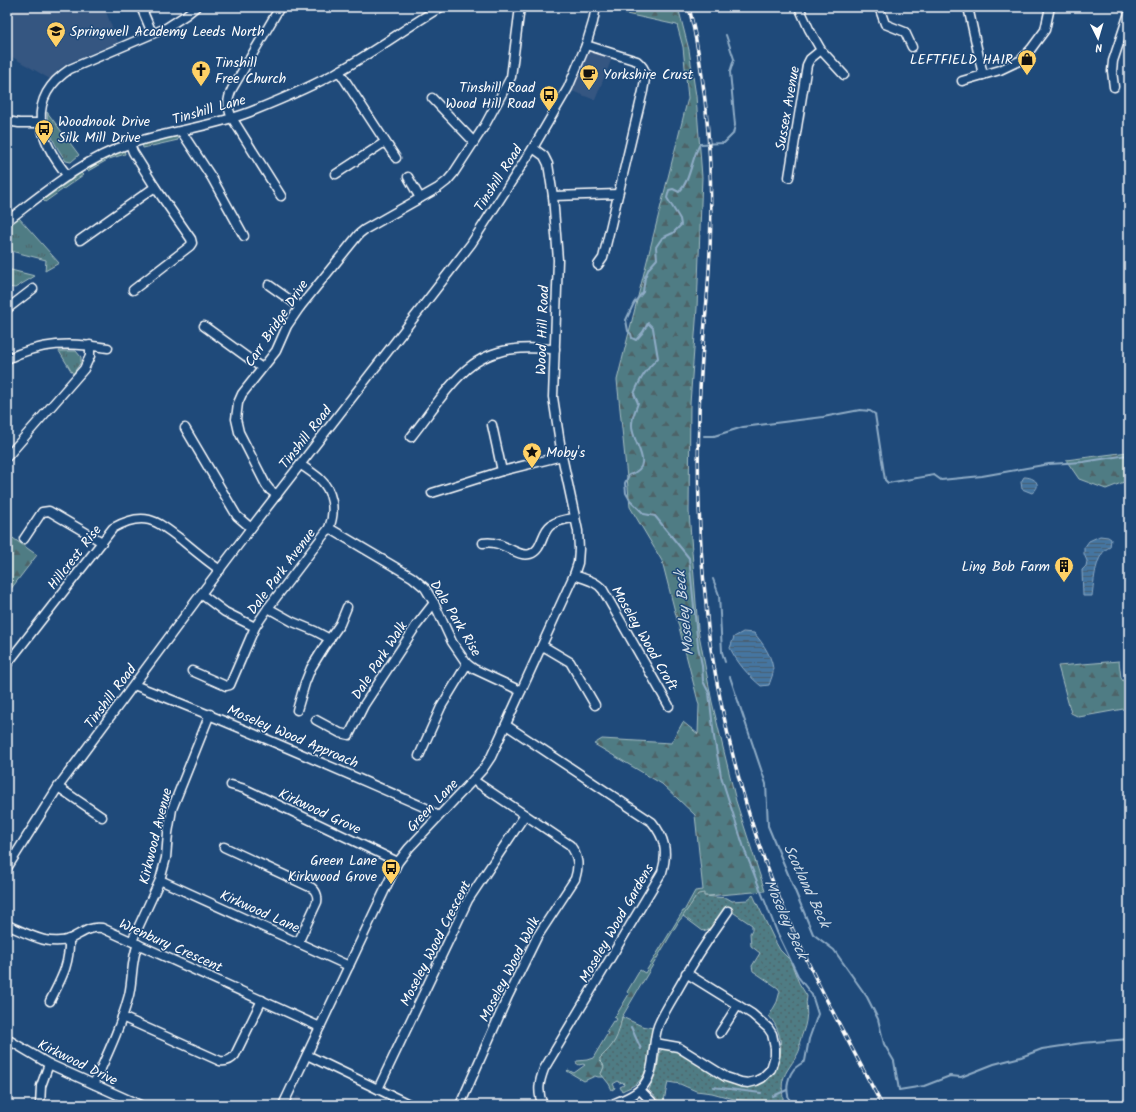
<svg xmlns="http://www.w3.org/2000/svg" width="1136" height="1112" font-family="Kalam,sans-serif">
  <style>
    .built { fill: #365681 }
    .grass { fill: url(#grass-tufts); stroke: #a7bec2 }
    .forest { fill: url(#forest-firs); stroke: #a7bec2 }
    .park { fill: url(#park-dots); stroke: #a7bec2 }
    .water { fill: url(#water-rules); stroke: #8facc6 }
    .lines { fill: none; stroke-linecap: round; stroke-linejoin: round }
    .stream { stroke: #8facc6; stroke-width: 2 }
    .minor-casing { stroke: #fff; stroke-width: 11 }
    .minor { stroke: #1f4a7a; stroke-width: 8 }
    .rail-casing { stroke: #fff; stroke-width: 3.5 }
    .rail { stroke: #1f4a7a; stroke-width: 2; stroke-dasharray: 6; stroke-linecap: butt }
    .labels { text-anchor: middle; stroke-width: 3; stroke-linejoin: round; paint-order: stroke }
    .poi-label { font-size: 14px; fill: #fff; stroke: #1f4a7a; text-anchor: start }
    .street-label { font-size: 14px; fill: #fff; stroke: #1f4a7a }
    .water-label { font-size: 15px; font-style: italic; fill: #d0dce7; stroke: #1f4a7a }
  </style>
  <defs>
    <pattern id="grass-tufts" width="24" height="20" patternUnits="userSpaceOnUse"><rect width="24" height="20" fill="#4f7c84"/><path d="M3 7l-1-3M5 7V3M7 7l1-3M15 17l-1-3M17 17v-4M19 17l1-3" fill="none" stroke="#4e6468"/></pattern>
    <pattern id="forest-firs" width="22" height="20" patternUnits="userSpaceOnUse"><rect width="22" height="20" fill="#4f7c84"/><path d="M5 1l3.5 6h-7zM16 11l3.5 6h-7z" fill="#4e6468"/></pattern>
    <pattern id="park-dots" width="8" height="8" patternUnits="userSpaceOnUse"><rect width="8" height="8" fill="#4f7c84"/><path d="M2 2h.1M6 6h.1" fill="none" stroke="#4e6468" stroke-width="1.8" stroke-linecap="round"/></pattern>
    <pattern id="water-rules" width="6" height="5" patternUnits="userSpaceOnUse"><rect width="6" height="5" fill="#4475a0"/><path d="M0 2.5h6" fill="none" stroke="#485e72"/></pattern>
  </defs>
  <rect width="100%" height="100%" fill="#1f4a7a"/>
  <filter id="ink" filterUnits="userSpaceOnUse"><feTurbulence type="fractalNoise" baseFrequency=".025" numOctaves="2"/><feDisplacementMap in="SourceGraphic" scale="8" xChannelSelector="R" yChannelSelector="G"/><feConvolveMatrix kernelMatrix="1 2 1 2 8 2 1 2 1" color-interpolation-filters="sRGB"/></filter>
  <g filter="url(#ink)">
    <!-- built -->
    <g class="built">
      <polygon points="7,7 104,7 118,42 68,63 59,69 50,79 7,54"/>
      <polygon points="589,51 612,58 595,100 572,91"/>
      <polygon points="297,1096 315,1105 292,1105"/>
    </g>
    <!-- grass -->
    <g class="grass">
      <path d="M47,112L79,155L71,162L66,161C54,144 48,133 47,112Z"/>
      <polygon points="177,136 178,140 143,148 142,144"/>
      <polygon points="124,150 125,154 109,159 88,171 86,169 108,157"/>
      <polygon points="81,173 83,175 45,202 43,200"/>
      <polygon points="19,218 59,263 45,271 46,260 7,250 7,226"/>
      <polygon points="7,269 35,276 15,288 7,287"/>
      <polygon points="59,351 76,351 81,357 81,362 73,374"/>
    </g>
    <!-- forest -->
    <g class="forest">
      <polygon points="603,7 678,7 689,50 696,96 702,177 697,308 690,404 689,512 698,629 712,702 736,801 765,891 696,897 686,913 679,921 622,1017 619,1034 611,1047 600,1058 604,1067 601,1074 604,1077 598,1077 595,1076 584,1081 567,1071 568,1070 574,1073 585,1065 583,1064 579,1065 576,1063 577,1061 587,1060 593,1058 608,1033 606,1032 613,1021 615,1022 617,1019 614,1017 617,1014 629,994 627,992 640,970 645,973 683,911 684,911 695,891 703,890 695,815 662,784 594,744 602,739 671,743 683,722 698,734 699,705 662,561 630,507 617,380 688,98 683,47 677,25 603,9"/>
      <polygon points="1128,452 1129,480 1106,489 1079,479 1066,460"/>
      <polygon points="7,534 37,555 7,594"/>
      <polygon points="1119,661 1121,678 1123,681 1129,681 1129,708 1079,717 1071,713 1058,666"/>
    </g>
    <!-- park -->
    <g class="park">
      <path d="M704,893V896L727,898L732,901L747,900L753,895L775,941L780,950L790,960L799,983L807,996C805,1005 808,1012 806,1021C805,1028 802,1034 800,1041C799,1043 800,1045 800,1048C798,1057 787,1068 784,1077C780,1086 784,1096 783,1105H756L755,1102L734,1099L712,1093L696,1091L680,1084L668,1082L663,1105L649,1090L657,1070L660,1051L666,1047L674,1049L723,1079L763,1081C785,1066 786,1035 769,1016L777,1002L780,991L778,988L753,971L752,966L760,953L751,946L750,933L752,930V925L731,911L732,909L728,906C721,915 714,929 703,931L683,916L698,894Z"/>
      <path d="M622,1017L642,1026L653,1028C650,1044 650,1075 636,1084C632,1087 626,1089 622,1091L620,1087L624,1085L623,1082L619,1083L618,1081L613,1084L615,1088L612,1090L609,1084L601,1074L604,1067L603,1064L600,1061V1058C615,1044 618,1038 622,1017Z"/>
    </g>
    <!-- water -->
    <g class="water">
      <path d="M1024,477C1035,477 1043,485 1032,493L1022,489L1021,482Z"/>
      <path d="M1100,536L1108,537L1111,539L1110,547C1095,553 1094,582 1092,596H1083L1082,570L1086,566L1087,561L1084,554V548L1089,541Z"/>
      <path d="M743,632L754,633C763,643 774,659 773,673C772,677 770,682 769,685L761,686C748,675 738,664 730,648L734,637Z"/>
    </g>
    <g class="lines">
      <!-- stream -->
      <g class="stream">
        <path d="M726,35L734,59L730,72L735,125L733,134L724,143L700,144C691,159 691,180 679,192L673,189L669,190L667,198L680,219L681,225L673,233L662,238L656,247L657,259L649,268L645,277L643,292L634,303L626,320L628,331L631,334L632,338L636,340L643,332L648,323L653,328L658,358C646,369 640,379 634,394L638,403C636,409 632,417 632,424C630,442 658,466 629,475L625,483L626,493L630,500L644,514L655,516L689,558L698,646L702,665L703,681L709,693L714,737L721,776L745,851L777,932L799,978L812,995L818,1014L809,1039L805,1061C802,1063 797,1066 794,1069C786,1079 785,1094 792,1105"/>
        <polyline points="704,436 714,436 743,427 823,417 860,410 870,411 875,414 885,480 888,483 934,475 941,480 982,476 1049,464 1083,462 1127,455"/>
        <polyline points="713,579 719,595 722,652 725,662"/>
        <polyline points="730,677 766,784 768,826 813,934 834,950 867,997 878,1019 884,1044 894,1061 899,1090 924,1086 950,1076 961,1077 994,1064 1021,1057 1042,1049 1082,1043 1129,1039"/>
        <polyline points="631,1027 641,1049"/>
        <polyline points="713,1087 761,1093"/>
        <polyline points="773,1096 787,1090"/>
      </g>
      <!-- minor casing -->
      <g class="minor-casing">
        <g id="minor">
          <polyline points="141,7 152,33"/>
          <path d="M280,7L232,89C227,100 227,107 232,118L281,196"/>
          <polyline points="879,7 885,24 905,32 912,47"/>
          <polyline points="968,7 983,75"/>
          <path d="M586,45L637,61C649,71 645,77 643,91L603,258L598,265"/>
          <polyline points="821,50 844,75"/>
          <polyline points="339,71 396,158"/>
          <polyline points="962,81 1000,70 1021,60 1031,49 1045,30 1050,7"/>
          <polyline points="1114,87 1112,71 1113,61 1129,13"/>
          <polyline points="432,98 474,142"/>
          <polyline points="7,121 19,123 40,123"/>
          <polyline points="181,131 212,178 244,236"/>
          <polyline points="130,144 133,152 155,187 191,239 192,243 190,246 133,290"/>
          <polyline points="336,174 385,142"/>
          <path d="M68,176C38,140 25,99 70,69L166,28L186,15L196,7"/>
          <polyline points="408,177 420,198"/>
          <polyline points="789,177 807,65 810,59 821,50 809,29 799,7"/>
          <polyline points="553,196 618,194"/>
          <path d="M7,221C45,192 84,159 129,144C169,131 211,127 250,112C280,100 312,87 341,70C375,51 407,27 441,7"/>
          <polyline points="80,240 155,187"/>
          <polyline points="269,285 300,307"/>
          <polyline points="7,309 33,289"/>
          <polyline points="204,326 262,368"/>
          <path d="M7,359C42,342 70,342 108,348"/>
          <polyline points="492,425 502,471"/>
          <polyline points="185,428 237,516 251,528"/>
          <path d="M411,437C428,416 451,380 472,365C484,356 501,350 515,349C528,347 542,349 555,349"/>
          <polyline points="7,457 84,369 90,356 90,345"/>
          <polyline points="432,493 502,471 562,456"/>
          <polyline points="277,495 270,490 266,485 239,432 236,419 238,403 242,394 276,351 287,326 300,307 359,234 364,230 438,188 447,181 453,174 485,125 511,77 520,7"/>
          <polyline points="329,528 412,577 425,588 434,603 452,642 467,664 474,669 521,691"/>
          <polyline points="24,539 42,512 49,511 102,542"/>
          <path d="M483,543C503,539 516,558 530,554C543,550 541,532 551,525C558,520 567,519 575,518"/>
          <path d="M574,575C585,579 596,581 603,590L669,706"/>
          <polyline points="201,594 225,612 255,627"/>
          <polyline points="268,608 293,622 315,631 330,639"/>
          <polyline points="543,646 570,662 595,705"/>
          <path d="M7,664L113,528C145,510 157,521 183,541C195,551 207,561 220,570"/>
          <path d="M192,671L226,686L230,685L255,627L268,608L329,528C336,511 333,491 319,478C313,473 307,469 301,465"/>
          <path d="M134,685C233,723 329,766 426,808L438,816"/>
          <polyline points="297,710 305,683 311,668 324,647 340,624 347,607"/>
          <polyline points="316,720 340,733 349,735 364,705 416,626 434,603"/>
          <path d="M506,725L652,822C665,838 668,852 662,872L544,1069C539,1082 537,1092 543,1105"/>
          <polyline points="419,756 441,707 467,664"/>
          <polyline points="231,785 245,789 398,862"/>
          <polyline points="58,787 102,817"/>
          <path d="M224,847L312,888C317,892 318,896 317,902L298,943"/>
          <polyline points="7,868 58,787 201,594 251,528 471,244 533,148 568,88 586,45 593,22 596,7"/>
          <polyline points="160,880 349,966"/>
          <path d="M7,925C26,933 49,947 70,939C81,934 89,926 102,928L320,1027"/>
          <polyline points="132,941 160,880 166,858 168,833 172,809 210,714"/>
          <path d="M50,1001C61,979 70,965 69,939"/>
          <path d="M122,1017L220,1061C227,1062 231,1060 235,1055L262,1000"/>
          <polyline points="720,1033 738,1005"/>
          <polyline points="7,1039 49,1064 140,1105"/>
          <polyline points="655,1043 678,1047 726,1077 741,1082 748,1083 756,1081 762,1078 771,1069 775,1056 775,1048 772,1034 768,1028 752,1014 686,973"/>
          <polyline points="307,1055 411,1105"/>
          <path d="M94,1084C107,1055 121,1026 129,995C133,978 131,960 138,944"/>
          <polyline points="378,1089 468,900 525,815"/>
          <polyline points="640,1090 655,1105"/>
          <polyline points="40,1105 41,1086 49,1064"/>
          <polyline points="283,1105 398,862 409,848 473,780 483,769 491,757 574,575 578,563 579,549 578,531 562,456 553,397 558,260 553,196 548,164 544,156 533,148"/>
          <path d="M460,1105L508,996L537,937L575,879C579,866 579,857 570,845L473,780"/>
          <path d="M610,1105C622,1100 637,1095 644,1085C657,1067 651,1046 658,1026C662,1016 668,1006 674,996C690,967 708,939 728,911"/>
        </g>
      </g>
      <!-- minor -->
      <use href="#minor" class="minor"/>
      <!-- rail casing -->
      <g class="rail-casing">
        <path id="rail" d="M689,7C708,87 713,168 710,250C708,305 700,360 699,415C697,478 699,541 706,603C707,618 708,634 711,649C724,727 743,806 772,880C802,958 843,1031 882,1105"/>
      </g>
      <!-- rail -->
      <use href="#rail" class="rail"/>
    </g>
  </g>
  <!-- icons -->
  <defs>
    <g id="school-pin" transform="scale(1)"><path d="M0 17L-7.5 6A9.5 9.5 0 1 1 7.5 6Z" fill="#ffd166" stroke="#1f4a7a"/><path d="M0-5L7-2L0 1L-7-2ZM-4 1L0 2.5L4 1V4Q0 6-4 4Z" fill="#111"/></g>
    <g id="shop-pin" transform="scale(1)"><path d="M0 17L-7.5 6A9.5 9.5 0 1 1 7.5 6Z" fill="#ffd166" stroke="#1f4a7a"/><path d="M-5-2.5h2.3a2.7 3.5 0 0 1 5.4 0H5L5.5 6h-11ZM-1.5-2.5h3a1.5 2.3 0 0 0-3 0Z" fill="#111"/></g>
    <g id="church-pin" transform="scale(1)"><path d="M0 17L-7.5 6A9.5 9.5 0 1 1 7.5 6Z" fill="#ffd166" stroke="#1f4a7a"/><path d="M-1.2-6h2.4v3.5h3.3v2.4h-3.3V6h-2.4V-.1h-3.3v-2.4h3.3Z" fill="#111"/></g>
    <g id="cafe-pin" transform="scale(1)"><path d="M0 17L-7.5 6A9.5 9.5 0 1 1 7.5 6Z" fill="#ffd166" stroke="#1f4a7a"/><path d="M-5.5-4.5H6V0H3Q3 3.5 0 3.5H-2.5Q-5.5 3.5-5.5 0ZM3-3.2v2h1.7v-2ZM-6 4.5H4V6H-6Z" fill="#111"/></g>
    <g id="bus-pin" transform="scale(1)"><path d="M0 17L-7.5 6A9.5 9.5 0 1 1 7.5 6Z" fill="#ffd166" stroke="#1f4a7a"/><path d="M-5-6H5V4H4V6H2V4H-2V6H-4V4H-5ZM-3.5-4V0h7V-4ZM-3.5 1.2v1.5H-2V1.2ZM2 1.2v1.5H3.5V1.2Z" fill="#111"/></g>
    <g id="sight-pin" transform="scale(1)"><path d="M0 17L-7.5 6A9.5 9.5 0 1 1 7.5 6Z" fill="#ffd166" stroke="#1f4a7a"/><path d="M0-6L1.8-2.2L6-1.7L2.9 1.2L3.7 5.4L0 3.3L-3.7 5.4L-2.9 1.2L-6-1.7L-1.8-2.2Z" fill="#111"/></g>
    <g id="building-pin" transform="scale(1)"><path d="M0 17L-7.5 6A9.5 9.5 0 1 1 7.5 6Z" fill="#ffd166" stroke="#1f4a7a"/><path d="M-4-6H4V6H1V3H-1V6H-4ZM-2.5-4.3h1.7v1.8h-1.7ZM.8-4.3h1.7v1.8H.8ZM-2.5-1h1.7V.8h-1.7ZM.8-1h1.7V.8H.8Z" fill="#111"/></g>
  </defs>
  <g fill-rule="evenodd">
    <use href="#school-pin" x="56" y="31"/>
    <use href="#shop-pin" x="1027" y="59"/>
    <use href="#church-pin" x="201" y="70"/>
    <use href="#cafe-pin" x="589" y="74"/>
    <use href="#bus-pin" x="549" y="95"/>
    <use href="#bus-pin" x="44" y="129"/>
    <use href="#sight-pin" x="532" y="452"/>
    <use href="#building-pin" x="1064" y="566"/>
    <use href="#bus-pin" x="391" y="868"/>
  </g>
  <g class="labels">
    <!-- poi labels -->
    <g class="poi-label">
      <text x="70" y="36">Springwell Academy Leeds North</text>
      <text x="1013" y="64" text-anchor="end">LEFTFIELD HAIR</text>
      <text x="215" y="67">Tinshill<tspan x="215" dy="16">Free Church</tspan></text>
      <text x="603" y="79">Yorkshire Crust</text>
      <text x="535" y="92" text-anchor="end">Tinshill Road<tspan x="535" dy="16">Wood Hill Road</tspan></text>
      <text x="58" y="126">Woodnook Drive<tspan x="58" dy="16">Silk Mill Drive</tspan></text>
      <text x="546" y="457">Moby's</text>
      <text x="1050" y="571" text-anchor="end">Ling Bob Farm</text>
      <text x="377" y="865" text-anchor="end">Green Lane<tspan x="377" dy="16">Kirkwood Grove</tspan></text>
    </g>
    <!-- street labels -->
    <g class="street-label">
      <text transform="translate(787 108) rotate(-80)" y="5">Sussex Avenue</text>
      <text transform="translate(209 109) rotate(-16)" y="5">Tinshill Lane</text>
      <text transform="translate(498 178) rotate(-57)" y="5">Tinshill Road</text>
      <text transform="translate(276 323) rotate(-56)" y="5">Carr Bridge Drive</text>
      <text transform="translate(542 330) rotate(-88)" y="5">Wood Hill Road</text>
      <text transform="translate(305 437) rotate(-52)" y="5">Tinshill Road</text>
      <text transform="translate(74 557) rotate(-52)" y="5">Hillcrest Rise</text>
      <text transform="translate(281 571) rotate(-53)" y="5">Dale Park Avenue</text>
      <text transform="translate(456 618) rotate(59)" y="5">Dale Park Rise</text>
      <text transform="translate(645 638) rotate(60)" y="5">Moseley Wood Croft</text>
      <text transform="translate(379 660) rotate(-57)" y="5">Dale Park Walk</text>
      <text transform="translate(110 696) rotate(-53)" y="5">Tinshill Road</text>
      <text transform="translate(293 736) rotate(23)" y="5">Moseley Wood Approach</text>
      <text transform="translate(432 805) rotate(-46)" y="5">Green Lane</text>
      <text transform="translate(320 811) rotate(25)" y="5">Kirkwood Grove</text>
      <text transform="translate(155 836) rotate(-76)" y="5">Kirkwood Avenue</text>
      <text transform="translate(260 911) rotate(24)" y="5">Kirkwood Lane</text>
      <text transform="translate(616 923) rotate(-60)" y="5">Moseley Wood Gardens</text>
      <text transform="translate(435 943) rotate(-63)" y="5">Moseley Wood Crescent</text>
      <text transform="translate(171 945) rotate(24)" y="5">Wrenbury Crescent</text>
      <text transform="translate(509 969) rotate(-63)" y="5">Moseley Wood Walk</text>
      <text transform="translate(78 1062) rotate(26)" y="5">Kirkwood Drive</text>
    </g>
    <!-- water labels -->
    <g class="water-label">
      <text transform="translate(684 613) rotate(-96)" y="5">Moseley Beck</text>
      <text transform="translate(807 886) rotate(65)" y="5">Scotland Beck</text>
      <text transform="translate(786 919) rotate(66)" y="5">Moseley Beck</text>
    </g>
  </g>
  <!-- margin -->
  <rect width="1136" height="1112" fill="none" stroke="#1f4a7a" stroke-width="24"/>
  <rect x="12" y="12" width="1112" height="1088" fill="none" stroke="#fff" stroke-width="1.5" filter="url(#ink)"/>
  <!-- north arrow -->
  <g transform="translate(1098 38) rotate(175)" stroke="#1f4a7a" stroke-width="3" paint-order="stroke">
  <path d="M0-3L7 15L0 10L-7 15Z" fill="#ffffff"/>
  <text y="-6" font-size="11" font-weight="bold" text-anchor="middle" fill="#ffffff">N</text>
  </g>
</svg>
